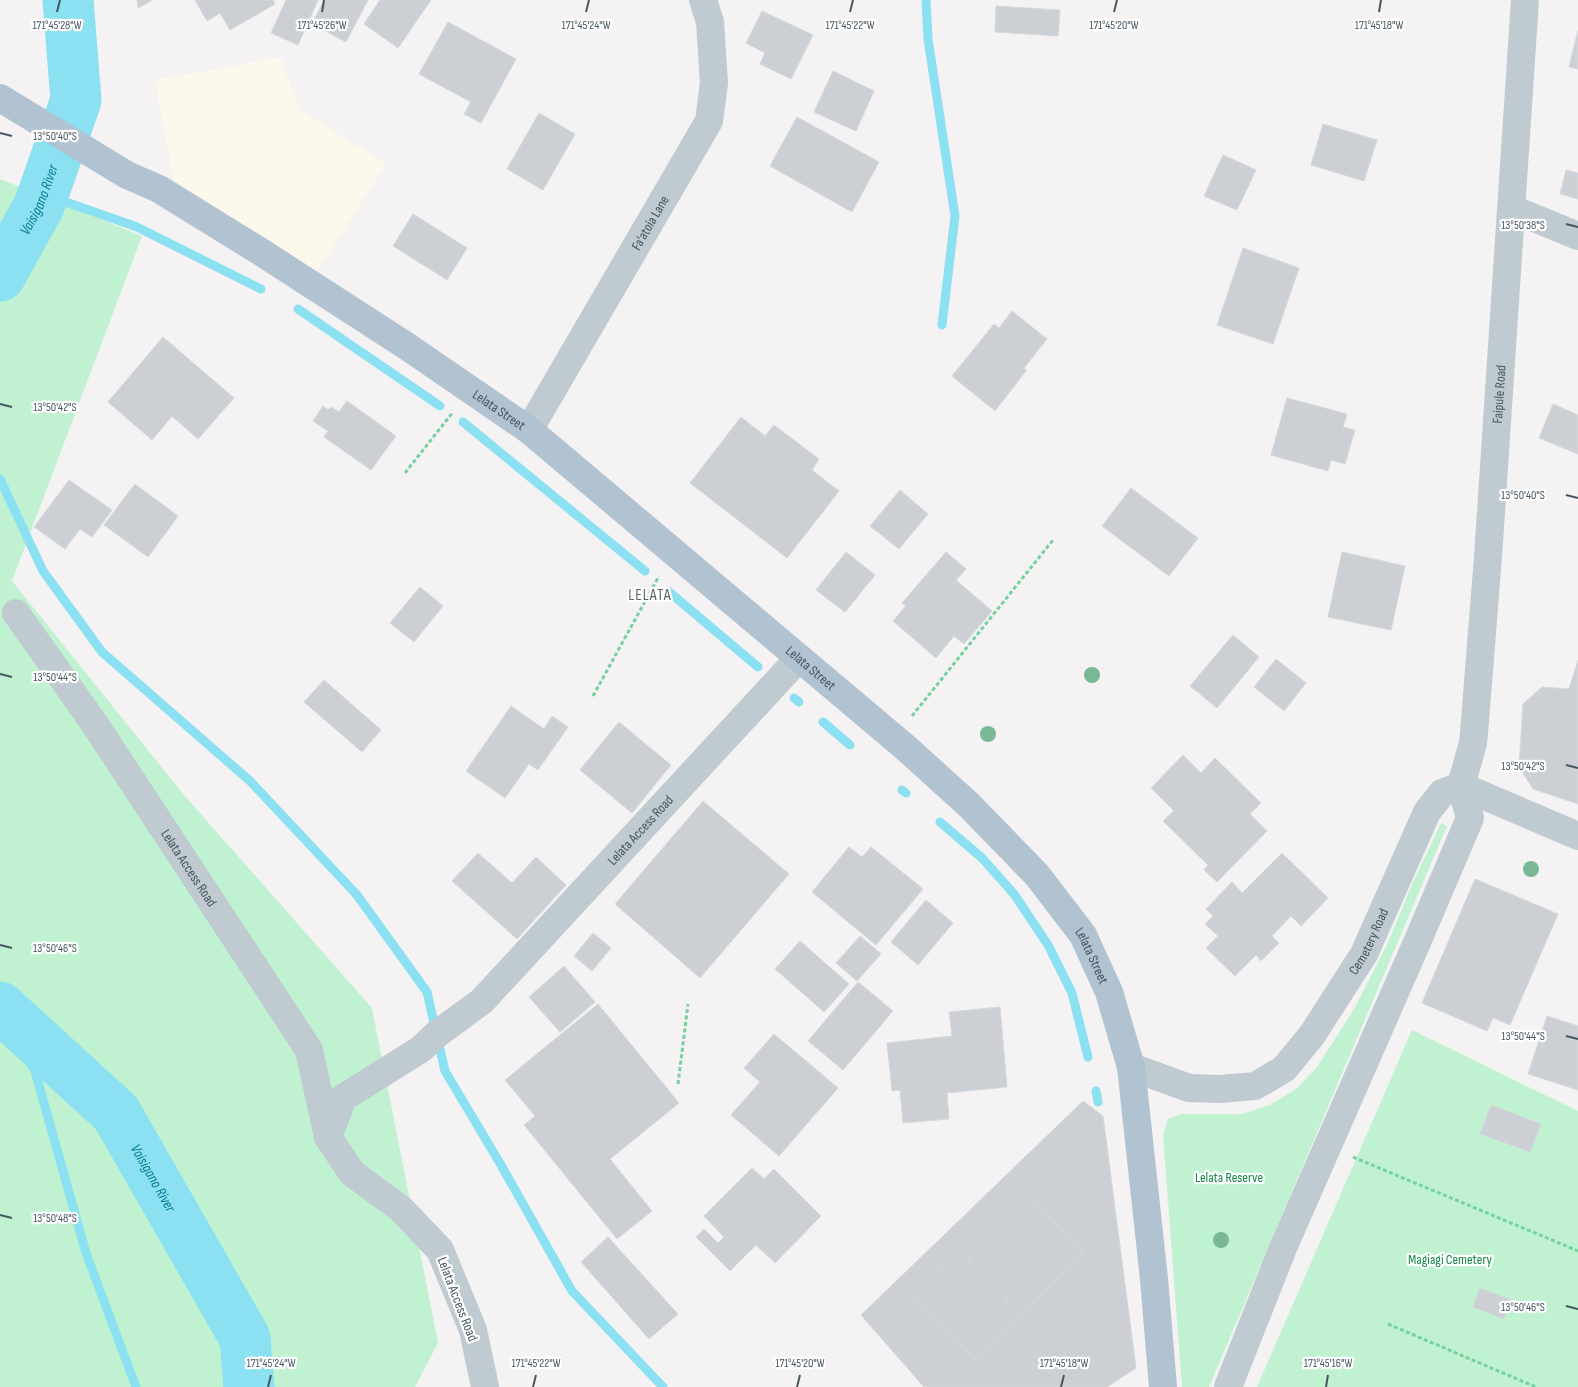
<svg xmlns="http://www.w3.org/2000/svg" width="1578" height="1387" font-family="'Sofia Sans Condensed',sans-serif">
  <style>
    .commercial { fill: #fdf8ec }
    .green { fill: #c0f2d1 }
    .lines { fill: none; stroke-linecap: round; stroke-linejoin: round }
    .stream { stroke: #8be0f1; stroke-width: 9 }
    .river { stroke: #8be0f1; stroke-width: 51 }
    .building { fill: #cccfd4; stroke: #d5d8dd }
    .path { stroke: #75d2a0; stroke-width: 3; stroke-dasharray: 4 2.5; stroke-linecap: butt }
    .minor { stroke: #bfcad1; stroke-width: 28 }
    .major { stroke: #b1c2d1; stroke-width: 28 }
    .tree { fill: #78b894 }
    .ticks { fill: none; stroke: #485660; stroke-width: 2 }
    .labels { text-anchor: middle; stroke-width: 4.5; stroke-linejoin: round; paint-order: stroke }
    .street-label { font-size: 14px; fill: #485660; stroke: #fff }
    .park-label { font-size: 14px; fill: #138848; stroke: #fff }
    .water-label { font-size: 15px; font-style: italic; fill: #077e95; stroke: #fff }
    .quarter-label { font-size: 16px; letter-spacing: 1px; fill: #5e6267; stroke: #fff }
    .ticks-label { font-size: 12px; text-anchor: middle; fill: #485660; stroke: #fff; stroke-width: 4.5; stroke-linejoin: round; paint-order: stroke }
  </style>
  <rect width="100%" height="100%" fill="#f4f2f2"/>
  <!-- commercial -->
  <polygon class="commercial" points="280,57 300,110 386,164 315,275 174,183 155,80"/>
  <!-- green -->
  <g class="green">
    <polygon points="0,179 142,236 12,581 184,795 372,1008 438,1343 415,1387 0,1387"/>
    <polygon points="1441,823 1447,826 1209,1387 1182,1387 1163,1135 1168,1119 1181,1114 1242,1114 1270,1105 1296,1089 1317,1067 1354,1009 1387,945 1411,887"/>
    <polygon points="1412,1030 1578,1111 1578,1387 1257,1387"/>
  </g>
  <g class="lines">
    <!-- stream -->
    <g class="stream">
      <polyline points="926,0 928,39 955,216 942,325"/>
      <polyline points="43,194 137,227 261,289"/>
      <polyline points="298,309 440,406"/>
      <polyline points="463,422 645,571"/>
      <polyline points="0,479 43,571 102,652 250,781 357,895 427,992 445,1071 501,1165 572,1291 663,1387"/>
      <polyline points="668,591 758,667"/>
      <polyline points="794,698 799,702"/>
      <polyline points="823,722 850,745"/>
      <polyline points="902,790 906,793"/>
      <polyline points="940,822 982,858 1014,894 1048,945 1072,993 1088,1057"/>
      <polyline points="0,1012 35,1071 86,1253 136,1387"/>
      <polyline points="1096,1091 1098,1102"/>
    </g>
    <!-- river -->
    <g class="river">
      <path id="s1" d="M0,276L39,206L76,100L68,0"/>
      <path id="s2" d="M0,1007L116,1113L245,1338L249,1387"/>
    </g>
  </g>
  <!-- building -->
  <g class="building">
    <polygon points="137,0 153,0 138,8"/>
    <polygon points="195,0 273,0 275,4 230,30 220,13 207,21"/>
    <polygon points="286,0 318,0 298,45 271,33"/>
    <polygon points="324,0 368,0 346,42 312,24"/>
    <polygon points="380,0 431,0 398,48 364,24"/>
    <polygon points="996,6 1060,10 1058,36 995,32"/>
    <polygon points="762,11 813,35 791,79 760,64 765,53 746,43"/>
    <polygon points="448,22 516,59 481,123 464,114 471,102 419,74"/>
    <polygon points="1578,30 1578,69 1569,67"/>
    <polygon points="833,71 874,91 856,131 814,112"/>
    <polygon points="539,113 575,134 543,190 507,169"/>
    <polygon points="797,117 879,162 852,212 770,166"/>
    <polygon points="1323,124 1377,140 1364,181 1311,165"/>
    <polygon points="1223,155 1256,170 1237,210 1204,196"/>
    <polygon points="1566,170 1578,173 1578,199 1560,194"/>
    <polygon points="413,214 467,248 447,280 393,246"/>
    <polygon points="1243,248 1299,268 1273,344 1217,325"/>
    <polygon points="1012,311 1047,339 1024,368 1026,371 995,411 952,376 994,324 999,328"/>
    <polygon points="163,337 234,398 198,439 172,416 152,440 108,402"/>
    <polygon points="1287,398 1347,414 1343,427 1355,430 1345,464 1331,460 1328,471 1271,455"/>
    <polygon points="347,401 396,436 371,470 324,437 328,431 313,421 323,406 328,410 331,407 339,412"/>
    <polygon points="1553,404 1578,415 1578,454 1539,438"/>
    <polygon points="741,417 765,436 774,425 819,459 812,470 839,491 787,558 690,483"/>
    <polygon points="69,480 112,510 92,537 80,529 65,549 34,527"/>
    <polygon points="135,484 178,516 148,557 104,525"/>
    <polygon points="1131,488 1198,538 1169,576 1102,526"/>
    <polygon points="900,490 928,514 899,549 870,526"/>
    <polygon points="846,552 875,575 845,612 816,590"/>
    <polygon points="946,552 966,569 956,580 992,611 964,644 954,636 936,658 893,621 906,606 902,603"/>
    <polygon points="1342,552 1405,566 1391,630 1328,617"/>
    <polygon points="420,587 443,606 414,642 390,623"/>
    <polygon points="1233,635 1259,657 1217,708 1190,686"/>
    <polygon points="1276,659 1306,683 1284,711 1254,687"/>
    <polygon points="1578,660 1578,804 1533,789 1519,767 1523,704 1542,687 1569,689"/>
    <polygon points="324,680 381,730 362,752 304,702"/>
    <polygon points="511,706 544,729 552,716 568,727 538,770 529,764 505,798 466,771"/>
    <polygon points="619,722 671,765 632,813 580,770"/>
    <polygon points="1183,755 1201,773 1215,758 1261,803 1250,814 1267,831 1217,882 1204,870 1208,865 1163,821 1174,811 1151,788"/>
    <polygon points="703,801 789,874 700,978 615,904"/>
    <polygon points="849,847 862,857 871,847 923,889 876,945 812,892"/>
    <polygon points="478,853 512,883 536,857 566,885 517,939 452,881"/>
    <polygon points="1282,853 1328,898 1301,926 1291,916 1272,936 1279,943 1261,961 1256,955 1235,976 1206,948 1218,936 1205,924 1213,916 1206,909 1232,882 1242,893"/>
    <polygon points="1475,879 1558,914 1510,1025 1493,1018 1487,1031 1422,1003"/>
    <polygon points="926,900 953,923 918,965 891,942"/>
    <polygon points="593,933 611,948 592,971 574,956"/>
    <polygon points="860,936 881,954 857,981 836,963"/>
    <polygon points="800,941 849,984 824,1012 775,969"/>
    <polygon points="564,966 595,1002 560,1032 529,997"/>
    <polygon points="858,982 893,1011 843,1070 808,1041"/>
    <polygon points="598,1004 679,1103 610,1159 652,1211 617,1239 524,1125 535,1116 505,1080"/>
    <polygon points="1000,1007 1007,1087 947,1093 949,1119 903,1123 900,1090 892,1091 887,1043 952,1036 949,1012"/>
    <polygon points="1547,1016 1578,1026 1578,1090 1528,1074"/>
    <polygon points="774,1034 838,1088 779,1156 731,1115 760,1082 744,1068"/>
    <polygon points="1083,1101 1103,1116 1136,1368 1107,1387 924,1387 861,1315"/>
    <polygon points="1491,1105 1541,1124 1530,1152 1480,1134"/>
    <polygon points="752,1168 764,1179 774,1169 821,1216 775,1263 756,1245 730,1271 696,1237 704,1229 718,1243 724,1237 704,1216"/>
    <polygon points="1029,1198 1084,1251 977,1361 909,1295 939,1264 993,1316 1008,1300 968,1261"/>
    <polygon points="608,1237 678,1314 649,1339 581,1262"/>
    <polygon points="1480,1288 1511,1300 1504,1319 1473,1307"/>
  </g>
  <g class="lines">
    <!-- path -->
    <g class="path">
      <polyline points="405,473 453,412"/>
      <polyline points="593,696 659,576"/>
      <polyline points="912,716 1053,540"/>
      <polyline points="678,1084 688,1004"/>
      <polyline points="1353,1157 1578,1251"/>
      <polyline points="1388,1324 1536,1387"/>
    </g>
    <!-- minor -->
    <g class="minor">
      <polyline points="1512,209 1578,236"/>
      <path id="s3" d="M529,430L709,121L714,83L710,22L703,0"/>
      <path id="s4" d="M16,613L94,723L309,1050L328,1137"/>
      <path id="s5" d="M1131,1067L1189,1088L1220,1089L1255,1086L1284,1069L1312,1035L1364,954L1427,812L1442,793L1461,786L1578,836"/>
      <path id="s6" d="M485,1387L473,1330L440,1250L401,1209L352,1173L328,1137L343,1098L421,1049L437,1034L482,1001L799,658"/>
      <path id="s7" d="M1228,1387L1283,1248L1418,940L1470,818L1461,786L1473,743L1474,733L1488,557L1525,0"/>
    </g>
    <!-- major -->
    <path class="major" id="s8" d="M0,98L127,175L159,189L261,252L405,345L529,430L906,748L969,805L1037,875L1083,935L1109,992L1131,1067L1154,1279L1163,1387"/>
  </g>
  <!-- trees -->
  <g class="tree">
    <circle cx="1092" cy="675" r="8"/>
    <circle cx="988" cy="734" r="8"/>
    <circle cx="1531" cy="869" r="8"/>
    <circle cx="1221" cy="1240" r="8"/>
  </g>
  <!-- ticks -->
  <path class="ticks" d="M57,12L60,0M322,12L324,0M586,12L589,0M850,12L853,0M1114,12L1117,0M1379,12L1381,0M0,133L12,136M1566,224L1578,227M0,404L12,407M1566,495L1578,498M0,674L12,677M1566,765L1578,768M0,945L12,948M1566,1036L1578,1039M0,1215L12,1218M1566,1306L1578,1309M268,1387L271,1375M533,1387L536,1375M797,1387L800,1375M1061,1387L1064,1375M1326,1387L1328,1375"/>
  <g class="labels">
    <!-- street labels -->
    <g class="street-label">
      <text dy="5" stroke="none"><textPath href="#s3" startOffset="240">Fa'atoia Lane</textPath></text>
      <text dy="5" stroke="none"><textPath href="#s7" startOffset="1046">Faipule Road</textPath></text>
      <text dy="5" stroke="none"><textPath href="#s8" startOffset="589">Lelata Street</textPath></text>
      <text dy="5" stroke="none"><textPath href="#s8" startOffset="994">Lelata Street</textPath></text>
      <text dy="5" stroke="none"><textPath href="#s6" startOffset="750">Lelata Access Road</textPath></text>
      <text dy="5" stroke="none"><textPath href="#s4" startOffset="308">Lelata Access Road</textPath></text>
      <text dy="5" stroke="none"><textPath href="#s5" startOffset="315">Cemetery Road</textPath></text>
      <text dy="5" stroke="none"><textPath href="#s8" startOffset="1399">Lelata Street</textPath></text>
      <text transform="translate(458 1299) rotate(69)" y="5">Lelata Access Road</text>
    </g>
    <!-- park labels -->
    <g class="park-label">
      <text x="1229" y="1182">Lelata Reserve</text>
      <text x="1450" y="1264">Magiagi Cemetery</text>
    </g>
    <!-- water labels -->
    <g class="water-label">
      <text dy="5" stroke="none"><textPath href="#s1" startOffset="86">Vaisigano River</textPath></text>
      <text dy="5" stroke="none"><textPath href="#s2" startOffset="232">Vaisigano River</textPath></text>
    </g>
    <!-- quarter labels -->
    <g class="quarter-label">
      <text x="650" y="600">LELATA</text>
    </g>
  </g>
  <g class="ticks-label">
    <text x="57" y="29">171°45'28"W</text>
    <text x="322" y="29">171°45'26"W</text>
    <text x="586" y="29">171°45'24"W</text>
    <text x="850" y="29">171°45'22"W</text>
    <text x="1114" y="29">171°45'20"W</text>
    <text x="1379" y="29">171°45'18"W</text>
    <text x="55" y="140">13°50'40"S</text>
    <text x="1523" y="229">13°50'38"S</text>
    <text x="55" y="411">13°50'42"S</text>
    <text x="1523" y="499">13°50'40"S</text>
    <text x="55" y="681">13°50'44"S</text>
    <text x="1523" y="770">13°50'42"S</text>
    <text x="55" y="952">13°50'46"S</text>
    <text x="1523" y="1040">13°50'44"S</text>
    <text x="55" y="1222">13°50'48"S</text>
    <text x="1523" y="1311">13°50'46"S</text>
    <text x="271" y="1367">171°45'24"W</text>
    <text x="536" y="1367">171°45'22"W</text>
    <text x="800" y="1367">171°45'20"W</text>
    <text x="1064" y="1367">171°45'18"W</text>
    <text x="1328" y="1367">171°45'16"W</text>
  </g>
</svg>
